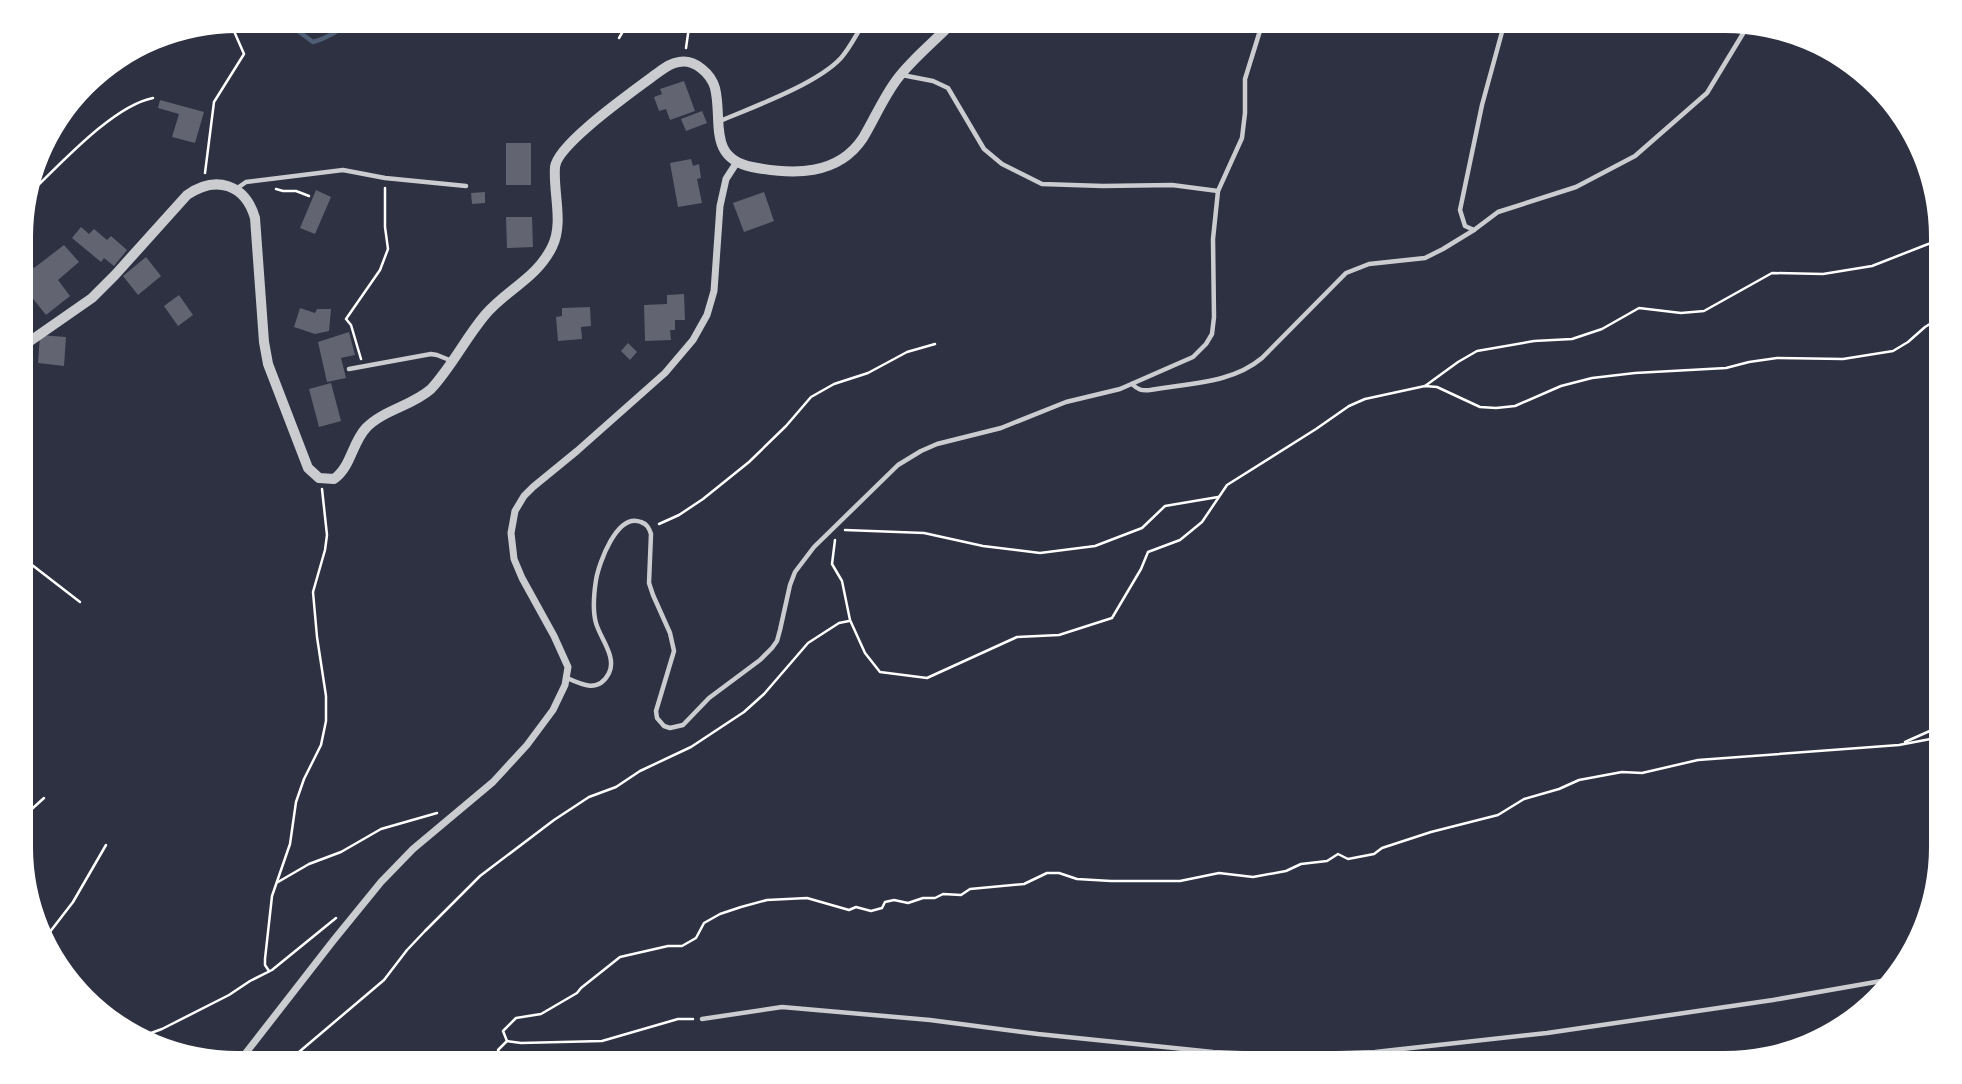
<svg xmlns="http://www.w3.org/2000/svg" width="1962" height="1084" font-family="Overpass,sans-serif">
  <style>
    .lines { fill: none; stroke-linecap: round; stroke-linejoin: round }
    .stream { stroke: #4f5d75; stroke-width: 4.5 }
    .building { fill: #626471 }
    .path { stroke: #fff; stroke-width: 2.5 }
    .service { stroke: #caccd0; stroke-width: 4.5 }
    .minor { stroke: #caccd0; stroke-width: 7 }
    .tertiary { stroke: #caccd0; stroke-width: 10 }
  </style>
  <rect width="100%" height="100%" fill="#2d3142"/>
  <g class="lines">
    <!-- stream -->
    <path class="stream" d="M294,21L298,31L313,42C328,38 339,31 352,21"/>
  </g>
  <!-- building -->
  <g class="building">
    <polygon points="684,81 695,111 670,120 666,109 659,111 654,97 662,94 660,89"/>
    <polygon points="160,100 204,112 195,143 172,137 179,114 158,108"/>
    <polygon points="702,111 707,123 686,131 681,119"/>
    <rect x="506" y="143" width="25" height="42"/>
    <polygon points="691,159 693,166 699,164 701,178 697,179 702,203 678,207 670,163"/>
    <polygon points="316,190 331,197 315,234 300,228"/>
    <polygon points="485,192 485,203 472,204 471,193"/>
    <polygon points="764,192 774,221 744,232 733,203"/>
    <polygon points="506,217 532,217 533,247 507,248"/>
    <polygon points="81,227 89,234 94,229 107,240 111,236 127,250 114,266 104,258 101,262 72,238"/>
    <polygon points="64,245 79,262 58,280 70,296 46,315 23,286 23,274 32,266 34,268"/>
    <polygon points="146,257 161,276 138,295 123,276"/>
    <polygon points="684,294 685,320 675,320 675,330 670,330 671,340 645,341 644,305 667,304 667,295"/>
    <polygon points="179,295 193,315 178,326 164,306"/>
    <polygon points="590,307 591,326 581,327 582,339 558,341 556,317 562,316 562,308"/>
    <polygon points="300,308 315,313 317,309 331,309 329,331 315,334 294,327"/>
    <polygon points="349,332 355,355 341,358 346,378 327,382 318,342"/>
    <polygon points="40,335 66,337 64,366 38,363"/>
    <polygon points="628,343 637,352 630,360 621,351"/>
    <polygon points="331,383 341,421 319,427 309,389"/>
  </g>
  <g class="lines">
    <!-- path -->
    <g class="path">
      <polyline points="680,21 689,27 686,48"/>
      <polyline points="619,38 629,21"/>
      <polyline points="205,173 214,102 244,54 230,22"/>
      <polyline points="276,189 283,191 296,191 309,196"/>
      <path d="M27,196C58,167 112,106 153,98"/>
      <polyline points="361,359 351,325 346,319 380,270 388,249 385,227 385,188"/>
      <polyline points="1425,386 1458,362 1477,351 1534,341 1572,339 1602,329 1639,308 1681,313 1704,311 1772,273 1823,274 1872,266 1941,239"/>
      <polyline points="659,524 679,515 703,499 749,462 786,426 811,397 834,384 868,373 907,352 935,344"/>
      <polyline points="845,530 924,533 983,546 1040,553 1095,546 1142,528 1165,506 1218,497"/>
      <polyline points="835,540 832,564 842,581 850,620 865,653 880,672 927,678 1017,637 1059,635 1112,618 1141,569 1148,552 1180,540 1202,522 1227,485 1316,429 1349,406 1365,399 1425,386 1437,387 1480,407 1496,408 1515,406 1561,386 1592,378 1635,373 1726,368 1749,362 1777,358 1843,359 1893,351 1908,342 1925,327 1941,317"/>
      <polyline points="23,558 80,602"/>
      <polyline points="1905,742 1941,726"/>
      <polyline points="23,817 44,798"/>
      <polyline points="278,882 309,864 341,852 381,829 437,813"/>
      <polyline points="46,937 73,902 106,845"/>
      <polyline points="269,971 265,965 265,959 272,896 290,844 296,802 304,779 321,745 326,721 326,696 317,637 313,592 325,550 327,535 322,489"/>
      <polyline points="693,1019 678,1019 602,1041 521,1043 507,1041 503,1031 516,1018 541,1014 577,993 581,988 620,957 668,946 682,946 696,938 704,923 720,914 741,907 767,900 807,898 849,910 856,907 871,911 882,908 885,902 894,900 908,903 923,898 935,898 943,894 961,895 970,889 1024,884 1047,873 1059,873 1077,879 1111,881 1180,881 1219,873 1253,877 1286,871 1301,864 1327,861 1338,854 1348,859 1374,854 1382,848 1431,832 1498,815 1524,799 1559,789 1579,780 1622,772 1642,773 1698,760 1899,745 1941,737"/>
      <polyline points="140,1037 162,1029 229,995 250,981 272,970 336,918"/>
      <polyline points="286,1063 384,980 407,950 425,931 480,876 554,820 589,797 616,787 640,771 691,747 744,712 764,694 808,643 839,623 849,621"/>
      <polyline points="447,1063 461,1053 487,1061 503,1060 498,1050 507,1041"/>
    </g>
    <!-- service -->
    <g class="service">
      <polyline points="1505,21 1482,105 1460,210 1465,226 1474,230 1498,212 1576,187 1635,156 1707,93 1747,27"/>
      <polyline points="902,75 933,81 948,88 984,149 1002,164 1042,184 1103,186 1172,185 1218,191"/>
      <path d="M720,121C753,107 817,84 841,58C850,48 857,33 865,21"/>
      <polyline points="236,189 246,182 343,170 385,178 466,186"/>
      <polyline points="349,369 431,354 437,355 452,361"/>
      <path d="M1132,384C1138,390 1142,391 1150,390C1188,383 1231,384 1262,358L1346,273L1369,264L1425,258L1443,249L1474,230"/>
      <path d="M567,678C582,685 599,693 609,673C617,657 600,638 596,623C592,609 594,593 596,580C599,563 617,512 641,522C647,524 649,528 651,534L649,583L653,595L670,633L674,651L656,711L657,718L664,726L670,728L683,725L709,698L760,660L772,648L777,641L780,630L790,585L795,572L814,547L898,465L921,451L937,444L1001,428L1066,402L1120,389L1193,357L1206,344L1212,334L1214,317L1213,239L1218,191L1242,138L1245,113V79L1263,21"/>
      <polyline points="702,1019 782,1007 930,1020 1038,1034 1213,1052 1286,1055 1375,1052 1547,1033 1773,1000 1887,980"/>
    </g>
    <!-- minor -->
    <polyline class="minor" points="238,1063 333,941 381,882 413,849 493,782 527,745 553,710 565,685 568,667 554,636 522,578 514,559 511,533 515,511 524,496 533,487 577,451 665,373 693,340 707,315 714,291 720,206 726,179 737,162"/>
    <!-- tertiary -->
    <path class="tertiary" d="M23,346L92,298L115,275L187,195C216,175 245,184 255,218L264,342L268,364L308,468L319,478L334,479C351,467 352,443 366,428C383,410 412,406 431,389C452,366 465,339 485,315C506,290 537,278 552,247C564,223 553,193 555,167C557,144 635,90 656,74C663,69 670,63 679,62C695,59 711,74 715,88C723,120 707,158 752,167C793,175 838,176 863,138C875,118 884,96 898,78C914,57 936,40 954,21"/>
  </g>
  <!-- crop -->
  <path d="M0 0H1962V1084H0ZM237 33H1725A204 204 0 0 1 1929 237V847A204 204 0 0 1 1725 1051H237A204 204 0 0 1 33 847V237A204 204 0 0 1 237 33Z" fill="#fff" fill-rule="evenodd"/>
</svg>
